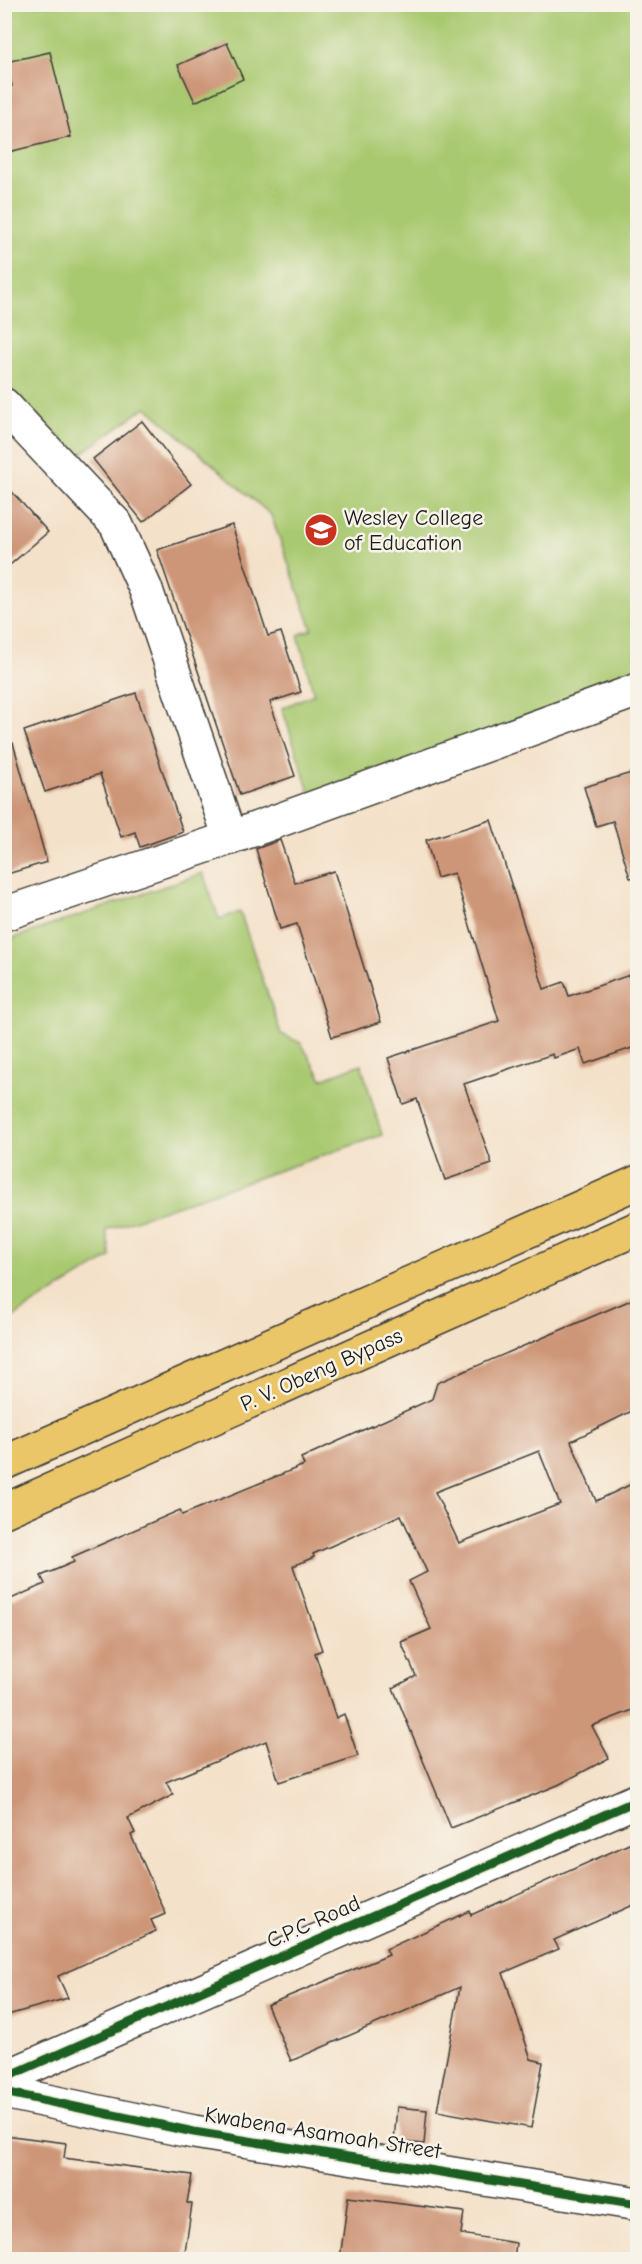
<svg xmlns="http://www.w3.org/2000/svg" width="642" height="2264" font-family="'Comic Neue',sans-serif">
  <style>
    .green { fill: #a9c970; stroke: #627246; stroke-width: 1.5 }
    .building { fill: #ce9678; fill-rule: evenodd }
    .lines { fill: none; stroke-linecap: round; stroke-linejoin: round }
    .minor-casing { stroke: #3c3a36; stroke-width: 36 }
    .highway-casing { stroke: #3c3a36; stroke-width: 36 }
    .minor { stroke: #fff; stroke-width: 33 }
    .highway { stroke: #ebc669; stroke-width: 33 }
    .cycleway-casing { stroke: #f7f3e8; stroke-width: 13 }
    .cycleway { stroke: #1b5e20; stroke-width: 9 }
    .labels { text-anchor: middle; stroke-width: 5; stroke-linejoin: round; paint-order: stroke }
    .poi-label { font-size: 22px; fill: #1c1c1c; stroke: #f7f3e8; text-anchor: start }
    .street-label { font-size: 22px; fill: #1c1c1c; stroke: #f7f3e8 }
  </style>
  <rect width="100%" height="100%" fill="#f7f3e8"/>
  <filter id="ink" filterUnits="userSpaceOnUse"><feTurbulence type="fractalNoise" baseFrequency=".0167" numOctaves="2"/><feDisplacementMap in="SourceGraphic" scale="12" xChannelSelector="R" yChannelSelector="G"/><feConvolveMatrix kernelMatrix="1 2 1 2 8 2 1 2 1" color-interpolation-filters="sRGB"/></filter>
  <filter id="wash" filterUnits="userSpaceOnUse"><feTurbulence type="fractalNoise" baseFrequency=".008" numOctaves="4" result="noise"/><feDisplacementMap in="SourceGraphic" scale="24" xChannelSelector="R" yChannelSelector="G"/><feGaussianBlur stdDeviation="1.35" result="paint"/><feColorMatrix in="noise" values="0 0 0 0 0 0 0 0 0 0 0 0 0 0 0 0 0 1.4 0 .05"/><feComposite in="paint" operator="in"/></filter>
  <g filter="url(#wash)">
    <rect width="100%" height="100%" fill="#f4e1c9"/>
    <!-- green -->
    <g class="green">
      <polygon points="4,5 637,5 637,680 311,797 282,708 314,694 298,635 312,629 271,515 146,407 78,456 5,383"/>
      <polygon points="203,873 219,919 240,912 281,1034 301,1043 322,1079 361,1064 382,1135 106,1230 111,1257 5,1322 5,941"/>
    </g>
    <g id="blocks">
      <!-- building -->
      <g class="building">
        <polygon points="227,43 243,79 195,102 178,65"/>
        <polygon points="50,52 71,137 4,153 4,88 12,86 6,62"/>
        <polygon points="142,421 191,484 143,522 93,459"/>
        <polygon points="4,483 48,532 4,570"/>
        <polygon points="232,525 268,636 281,632 301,692 270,702 295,776 240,795 157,550"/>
        <polygon points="136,693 183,832 140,847 135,832 121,837 100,774 45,792 24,731"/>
        <polygon points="13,743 47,862 4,875 4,744"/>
        <polygon points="638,771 638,877 630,878 613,821 596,826 584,787"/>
        <polygon points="491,820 544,989 564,982 569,996 638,972 638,1046 585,1064 580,1049 554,1058 553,1054 464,1084 492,1164 445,1180 417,1099 403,1104 388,1058 499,1021 454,873 437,878 426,840"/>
        <polygon points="280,840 295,883 334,871 381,1022 332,1037 297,924 280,929 256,849"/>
        <path d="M638,1297V1408L571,1441L596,1501L638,1481V1708L592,1726L609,1758L558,1785L451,1828L393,1688L416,1676L401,1642L431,1629L409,1581L427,1572L401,1515L313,1554L314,1557L293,1566L322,1650L315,1653L336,1718L344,1714L358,1756L279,1782L266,1741L166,1782L173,1795L128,1818L135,1833L131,1835L166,1914L151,1920L156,1931L58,1976L68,1998L4,2016V1602L45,1584L41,1576L74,1562L72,1557L180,1510L182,1515L304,1465L301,1458L432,1399L437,1383ZM539,1451L560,1504L459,1543L435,1492Z"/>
        <polygon points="638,1840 638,1903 554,1940 559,1949 503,1973 531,2059 543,2062 531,2128 437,2111 460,1987 291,2061 267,2005 389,1955 386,1949 470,1911 471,1915"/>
        <polygon points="397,2107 427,2110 424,2144 394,2141"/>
        <polygon points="4,2135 66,2143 64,2158 192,2175 187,2203 192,2204 184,2259 4,2259"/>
        <polygon points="348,2197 464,2212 461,2234 516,2243 514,2259 340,2259"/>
      </g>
    </g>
  </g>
  <g filter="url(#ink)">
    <use href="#blocks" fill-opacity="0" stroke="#3c3a36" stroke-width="1.5"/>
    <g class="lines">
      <!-- minor casing -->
      <g class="minor-casing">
        <g id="minor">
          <polyline points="4,405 116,524 146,590 230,838"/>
          <polyline points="4,914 230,838 638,690"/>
          <polyline points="4,2078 638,1800"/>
          <polyline points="4,2092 194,2132 638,2204"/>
        </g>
      </g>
      <!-- highway casing -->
      <g class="highway-casing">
        <g id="highway">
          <polyline points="4,1463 638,1182"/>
          <polyline points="4,1511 638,1228"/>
        </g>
      </g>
      <!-- minor -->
      <use href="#minor" class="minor"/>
      <!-- highway -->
      <use href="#highway" class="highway"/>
      <!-- cycleway casing -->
      <g class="cycleway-casing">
        <g id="cycleway">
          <polyline points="4,2078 638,1800"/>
          <polyline points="4,2092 194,2132 638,2204"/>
        </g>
      </g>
      <!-- cycleway -->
      <use href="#cycleway" class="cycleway"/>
    </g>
  </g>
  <!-- icons -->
  <defs>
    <g id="university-disc" transform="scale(1.725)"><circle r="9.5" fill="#c8321e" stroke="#f7f3e8"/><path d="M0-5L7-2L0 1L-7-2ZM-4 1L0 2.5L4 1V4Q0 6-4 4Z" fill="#fff"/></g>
  </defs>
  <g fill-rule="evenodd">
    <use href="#university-disc" x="321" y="530"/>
  </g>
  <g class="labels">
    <!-- poi labels -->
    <g class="poi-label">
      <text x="344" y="525">Wesley College<tspan x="344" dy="25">of Education</tspan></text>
    </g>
    <!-- street labels -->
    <g class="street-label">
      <text transform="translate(321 1369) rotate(-24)" y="8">P. V. Obeng Bypass</text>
      <text transform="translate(313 1921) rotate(-24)" y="8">C.P.C Road</text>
      <text transform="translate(323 2132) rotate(9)" y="8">Kwabena Asamoah Street</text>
    </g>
  </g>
  <!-- margin -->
  <rect width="642" height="2264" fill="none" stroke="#f7f3e8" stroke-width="24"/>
</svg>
